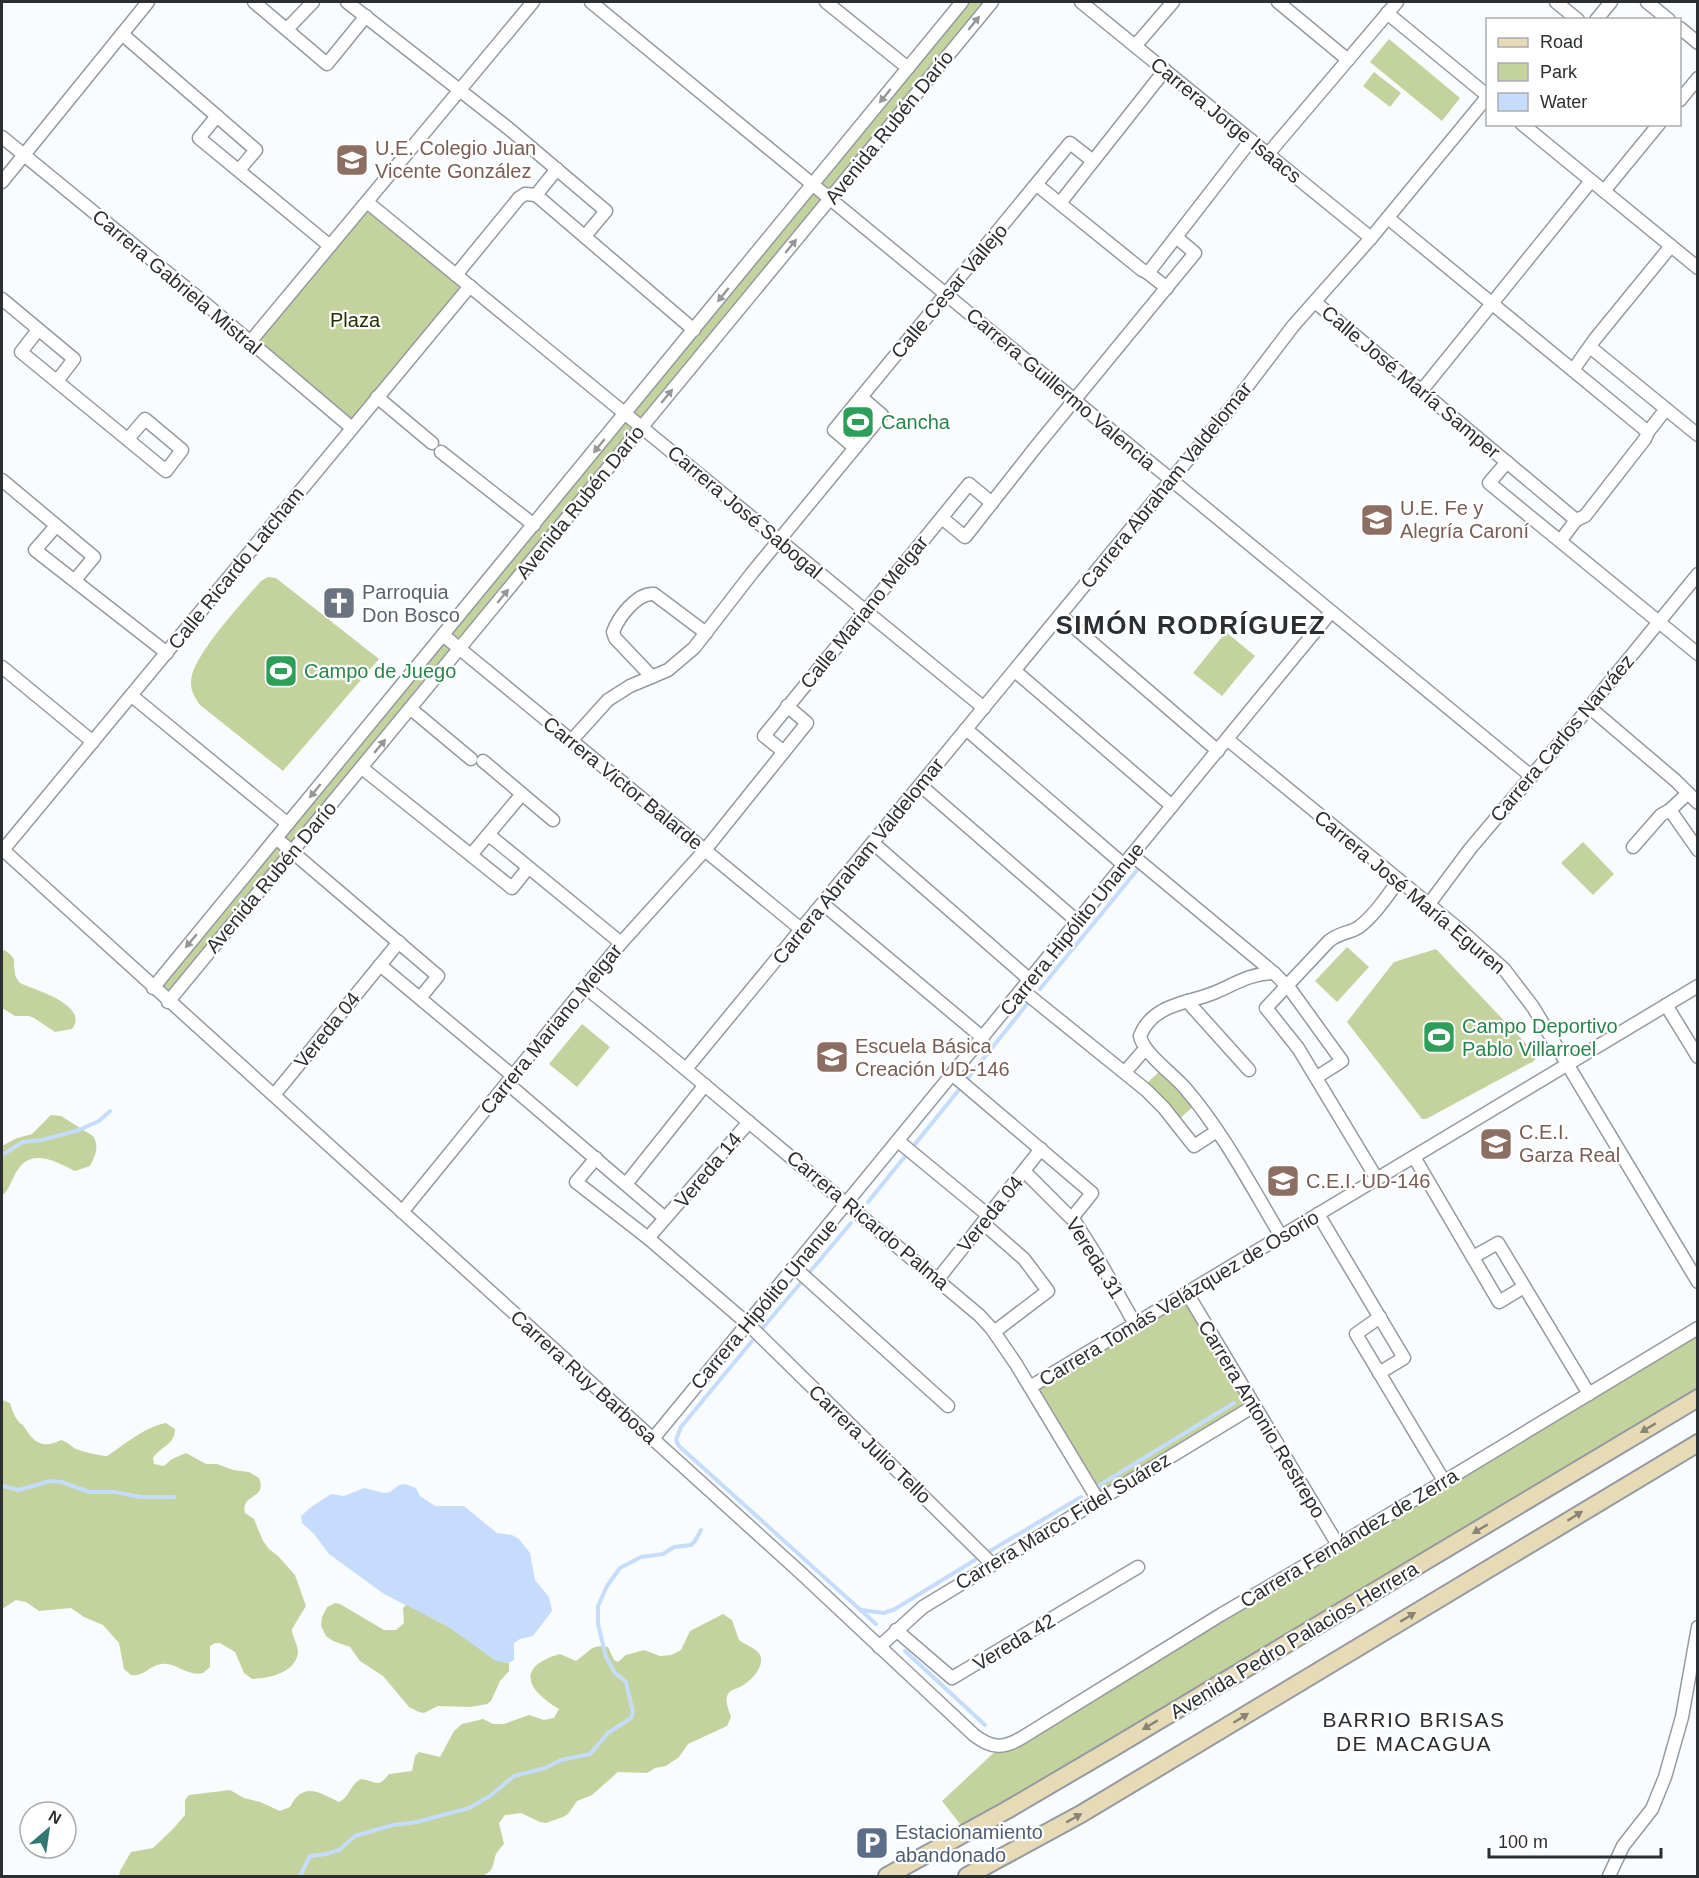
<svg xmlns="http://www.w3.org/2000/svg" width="1699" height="1878" font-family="Arial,sans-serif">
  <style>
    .green { fill: #c4d29d }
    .water { fill: #c6dcfc }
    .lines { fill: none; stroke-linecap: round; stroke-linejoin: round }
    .stream { stroke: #c6dcfc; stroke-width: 4 }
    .minor-casing { stroke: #949aa1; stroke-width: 15 }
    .secondary-casing { stroke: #949aa1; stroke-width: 20 }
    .minor { stroke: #fff; stroke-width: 12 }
    .secondary { stroke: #e7dab7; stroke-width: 16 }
    .oneway { fill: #969798 }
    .oneway2 { fill: #8a8474 }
    .labels { text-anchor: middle; stroke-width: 4.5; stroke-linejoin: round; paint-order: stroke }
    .street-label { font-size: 20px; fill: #2c2f32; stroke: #fff }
    .education-label { font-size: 20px; fill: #785e54; stroke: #fff; text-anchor: start }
    .park-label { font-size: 20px; fill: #252e00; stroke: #fff }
    .leisure-label { font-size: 20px; fill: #27864d; stroke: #fff; text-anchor: start }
    .worship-label { font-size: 20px; fill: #5b616d; stroke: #fff; text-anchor: start }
    .service-label { font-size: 20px; fill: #4e5e75; stroke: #fff; text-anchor: start }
    .neighbourhood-label { font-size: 21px; letter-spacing: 1.5px; fill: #2c2f32; stroke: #fff }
    .district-label { font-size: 26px; font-weight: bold; letter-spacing: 1.5px; fill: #2c2f32; stroke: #fff }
  </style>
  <rect width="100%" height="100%" fill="#f9fcfe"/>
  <!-- green -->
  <g class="green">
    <polygon points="962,2 992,2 168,1002 153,988"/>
    <polygon points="1389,39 1460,98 1442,121 1370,62"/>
    <polygon points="1374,72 1401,93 1390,107 1363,86"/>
    <polygon points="367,202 470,286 352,428 250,342"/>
    <polygon points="857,404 876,420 859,441 840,425"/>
    <path d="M268,577L276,578L379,659L283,771L200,705C193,696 189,687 192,675C199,649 242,603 261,581Z"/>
    <polygon points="1226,632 1255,656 1222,696 1193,673"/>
    <polygon points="1583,842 1614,874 1593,895 1561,863"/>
    <polygon points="1347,947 1369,967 1337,1002 1315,981"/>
    <polygon points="1436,949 1533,1051 1536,1058 1534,1061 1426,1119 1422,1119 1347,1022 1394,962"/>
    <path d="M4,950C19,959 12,961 15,973C15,977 18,980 20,983C35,990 90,1005 72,1029L55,1032L34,1018L29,1016H15L2,1008V951Z"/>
    <polygon points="582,1024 610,1047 577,1087 549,1064"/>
    <polygon points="1162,1069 1195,1105 1178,1120 1145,1085"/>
    <path d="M51,1115L61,1116L93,1136C100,1147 95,1156 90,1166L75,1171C58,1163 34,1148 19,1168C12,1177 10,1189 2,1196V1146L17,1138L32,1134Z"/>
    <polygon points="1187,1293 1254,1406 1098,1500 1030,1387"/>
    <polygon points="1697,1328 1697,1398 967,1833 942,1801 1001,1746"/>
    <path d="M2,1400L10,1403C12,1409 14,1416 18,1421C23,1427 21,1421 25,1428C34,1443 43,1449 61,1440C67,1442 69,1444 74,1448C79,1451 101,1456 107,1456C126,1444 144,1427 166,1423L175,1429C175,1445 161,1446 153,1458L154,1464L164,1466L172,1459L186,1453L206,1464H217L233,1470L249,1472L259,1478C268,1500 240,1493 245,1513L254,1519L263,1541L269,1549L278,1556L295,1575L306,1606L292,1629C292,1637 298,1644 298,1652C296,1673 269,1678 252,1679L244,1673L235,1652L220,1643H215L210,1646V1667L203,1673C187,1677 176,1662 162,1664C149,1665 145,1677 131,1675L124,1669L119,1643L103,1625L84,1617L71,1608L39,1611L26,1602L16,1600L2,1609Z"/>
    <polygon points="335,1603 340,1604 384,1630 396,1630 404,1623 403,1608 407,1604 447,1626 503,1662 509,1663 509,1671 500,1681 491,1701 487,1704 471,1707 438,1706 424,1713 419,1712 409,1707 383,1676 360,1661 350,1647 333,1641 326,1636 321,1626 322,1617 327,1607"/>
    <path d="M723,1614L732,1620L739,1640C744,1644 755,1648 759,1653C767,1666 750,1682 740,1687C736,1689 730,1690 728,1694C724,1701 729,1710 731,1717L727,1726L688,1744L679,1757L666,1766L655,1768L647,1773L618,1772L592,1795L577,1801L568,1814L563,1817L546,1823L540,1822L521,1813L505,1815L499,1823L504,1844C501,1848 496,1852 495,1857C493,1867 492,1873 481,1876H119L120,1871L131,1852L153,1848L173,1829L185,1815V1800L189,1795L230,1790L244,1798L260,1802L280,1811L290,1807C303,1781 319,1792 339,1802C350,1797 350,1784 361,1779C376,1781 378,1789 389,1774L412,1771L415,1756L419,1752L440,1757L454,1731L462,1724L483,1719L493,1724H504L529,1715L544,1720L554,1718L559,1709C527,1690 515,1667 560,1654L576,1661C590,1652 590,1644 608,1647L614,1660L618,1662L626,1655L644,1650L660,1656L671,1655L681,1650L690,1631Z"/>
  </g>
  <!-- water -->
  <polygon class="water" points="405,1484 416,1488 420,1496 435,1506 464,1506 497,1533 512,1535 519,1539 530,1553 535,1580 549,1597 552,1611 533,1636 520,1639 514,1643 514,1660 509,1663 496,1661 447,1626 384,1594 329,1554 314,1534 302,1523 301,1516 311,1507 331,1494 344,1496 364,1488 384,1493 390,1492 399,1485"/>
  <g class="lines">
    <!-- stream -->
    <g class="stream">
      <polyline points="1040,989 1138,869"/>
      <polyline points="968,1078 1027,1004"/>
      <polyline points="2,1155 23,1142 42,1140 79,1130 99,1121 110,1111"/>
      <polyline points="868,1202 958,1091"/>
      <polyline points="761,1330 851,1223"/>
      <polyline points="752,1341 681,1427 676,1440 679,1446 876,1624"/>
      <polyline points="2,1486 19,1490 50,1481 62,1482 89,1492 115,1492 140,1497 174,1497"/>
      <polyline points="1098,1486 1234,1403"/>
      <polyline points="990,1551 1081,1497"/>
      <polyline points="862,1610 884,1613 895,1609 975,1560"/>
      <polyline points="905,1651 985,1725"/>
      <polyline points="300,1876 310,1856 326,1854 339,1850 355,1836 393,1825 417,1822 469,1808 490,1796 514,1776 545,1768 561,1760 590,1754 608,1733 631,1718 633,1713 626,1682 615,1673 606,1657 598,1624 598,1606 607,1586 620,1568 641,1557 663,1554 674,1547 691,1545 695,1541 701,1530"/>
    </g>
    <!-- minor casing -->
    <g class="minor-casing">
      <g id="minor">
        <polyline points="254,2 327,64 366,16"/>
        <polyline points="347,2 508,128 606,211 585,236"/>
        <polyline points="591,2 1531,776"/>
        <polyline points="826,2 908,68"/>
        <polyline points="1081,2 1371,238"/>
        <polyline points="1278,2 1348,60"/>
        <polyline points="1556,2 1578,20"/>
        <polyline points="1647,2 1669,20"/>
        <polyline points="1387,13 1488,96"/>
        <polyline points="1596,20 1611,2"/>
        <polyline points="1680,28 1698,43"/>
        <polyline points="287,29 313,2"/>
        <polyline points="122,34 256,150 239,170"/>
        <polyline points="1135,46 1173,2"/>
        <polyline points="1680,100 1698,78"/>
        <polyline points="217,116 199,138 330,246"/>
        <polyline points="1522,124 1698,268"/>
        <polyline points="2,137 207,305 352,428"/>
        <polyline points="1268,154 1397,2"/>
        <polyline points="2,182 148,2"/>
        <polyline points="1037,185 1142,270 1148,273 1167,288"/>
        <polyline points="1604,191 1659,124"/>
        <polyline points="536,195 694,330"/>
        <polyline points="536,195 557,169"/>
        <polyline points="367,202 984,708"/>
        <polyline points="1060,203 1165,70"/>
        <polyline points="1388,218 1648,432"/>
        <polyline points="1148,273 1251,140"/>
        <polyline points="456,275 519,198 525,194 536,195"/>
        <polyline points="2,299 74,359 57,381"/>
        <polyline points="1315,302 1576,520"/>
        <polyline points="38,330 21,352 166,471 182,450 145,419 128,439"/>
        <polyline points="250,342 533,2"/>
        <polyline points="1590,347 1698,435"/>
        <polyline points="1573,370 1595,339 1671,246"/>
        <polyline points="1422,390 1591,181"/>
        <polyline points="377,397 432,443"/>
        <polyline points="855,448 834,430 1070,143 1093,161"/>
        <polyline points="441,452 534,525"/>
        <polyline points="1507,462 1489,483 1698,654"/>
        <polyline points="2,480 94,557 75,580"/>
        <polyline points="942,518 965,537 1035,448 1195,253 1176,237"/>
        <polyline points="56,526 35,550 167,653"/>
        <polyline points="1561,540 1576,520 1585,516 1645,439 1648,432 1666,409"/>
        <polyline points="1060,615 1218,751"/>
        <polyline points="443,635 802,930"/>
        <polyline points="2,667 93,742"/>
        <polyline points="1015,671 1172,806"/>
        <path d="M652,677L615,638L613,632C618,618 637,592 654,594L706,633"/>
        <polyline points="132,696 288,824"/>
        <polyline points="1589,707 1676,781 1698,803"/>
        <polyline points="411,709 471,759"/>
        <polyline points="966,729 1124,865"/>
        <polyline points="1227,739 1466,935 1504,969 1533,1007 1698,1282"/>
        <polyline points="571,741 608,700 630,686 668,670 694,648 752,573 882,415 861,397"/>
        <polyline points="784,752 764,736 969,484 992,503"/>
        <polyline points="483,761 553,820"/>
        <polyline points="362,768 512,888 528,868"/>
        <polyline points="920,785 1078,922"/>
        <polyline points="1670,810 1698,850"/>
        <polyline points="489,835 621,943"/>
        <polyline points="276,838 438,976 420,998"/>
        <polyline points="873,843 1030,980"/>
        <polyline points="1633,847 1661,815 1670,810 1688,793"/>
        <path d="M2,849L802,1574L974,1735C992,1749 1004,1749 1023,1737L1222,1614L1304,1566L1698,1328"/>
        <polyline points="3,850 470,286"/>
        <polyline points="471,855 522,794"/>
        <polyline points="1132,855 1274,973 1290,989 1342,1061 1317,1077"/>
        <polyline points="823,904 983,1038"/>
        <polyline points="1429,904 1470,849 1573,727 1698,574"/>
        <polyline points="380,965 513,1076"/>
        <path d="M1274,973C1249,974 1237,983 1216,992C1188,1004 1153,1003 1140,1036C1143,1053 1173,1074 1185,1088C1223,1132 1251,1186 1281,1236"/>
        <polyline points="585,987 658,1046 979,1315 992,1329 1016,1364 1098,1500"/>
        <polyline points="153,988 962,2"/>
        <polyline points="1022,990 1146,1090 1164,1108 1194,1146 1217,1131"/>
        <polyline points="1187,1001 1249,1070"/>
        <polyline points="168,1002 992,2"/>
        <polyline points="1666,1005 1698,1057"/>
        <polyline points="686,1069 1233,405 1293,326 1371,238 1488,96"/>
        <polyline points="1125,1072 1145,1049"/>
        <polyline points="953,1075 1092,1193 1072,1218"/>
        <polyline points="507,1083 665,1218"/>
        <polyline points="274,1095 399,942"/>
        <polyline points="898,1141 989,1216"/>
        <polyline points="1414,1157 1499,1302 1524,1287"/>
        <polyline points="596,1158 576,1182 648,1238 748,1324 992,1564"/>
        <polyline points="1024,1171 1075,1222 1096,1255 1135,1324"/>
        <path d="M1377,1179L1298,1048L1266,1008L1329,941C1340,932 1351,933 1359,927C1375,915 1387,896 1399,880"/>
        <polyline points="626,1184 705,1085"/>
        <polyline points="402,1212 621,943 705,850 807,723 787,706"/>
        <polyline points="1318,1214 1404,1358 1379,1373"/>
        <polyline points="983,1223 1024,1259 1048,1291 994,1332"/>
        <polyline points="648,1238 749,1122"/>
        <polyline points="1473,1257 1498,1243 1589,1394"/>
        <polyline points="794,1267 948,1406"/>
        <polyline points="938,1279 1041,1149"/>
        <polyline points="1187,1293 1338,1545"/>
        <polyline points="1380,1317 1356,1334 1444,1481"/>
        <polyline points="1030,1387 1698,986"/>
        <polyline points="652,1440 1331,612"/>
        <polyline points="896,1630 952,1678 1138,1567"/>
        <polyline points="879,1647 923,1607 1254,1406"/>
        <polyline points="1609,1876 1623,1846 1652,1809 1665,1777 1682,1717 1698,1627"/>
      </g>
    </g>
    <!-- secondary casing -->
    <g class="secondary-casing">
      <g id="secondary">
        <polyline points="887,1876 1007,1810 1111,1749 1698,1398"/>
        <polyline points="967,1876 1081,1814 1698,1443"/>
      </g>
    </g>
    <!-- minor -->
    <use href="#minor" class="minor"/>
    <!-- secondary -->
    <use href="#secondary" class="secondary"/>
  </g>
  <!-- one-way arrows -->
  <defs><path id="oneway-solid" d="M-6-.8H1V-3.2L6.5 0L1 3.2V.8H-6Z" transform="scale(1.5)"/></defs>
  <g class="oneway">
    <use href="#oneway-solid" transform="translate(974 23) rotate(-51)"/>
    <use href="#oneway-solid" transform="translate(885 96) rotate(129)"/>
    <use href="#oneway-solid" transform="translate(791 246) rotate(-51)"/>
    <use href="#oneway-solid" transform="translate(723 295) rotate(129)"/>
    <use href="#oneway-solid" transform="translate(667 396) rotate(-51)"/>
    <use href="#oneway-solid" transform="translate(599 446) rotate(129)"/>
    <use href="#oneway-solid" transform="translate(503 596) rotate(-51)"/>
    <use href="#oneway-solid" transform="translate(380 746) rotate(-50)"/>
    <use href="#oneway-solid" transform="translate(315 791) rotate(129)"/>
    <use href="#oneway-solid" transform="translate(191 941) rotate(130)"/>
  </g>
  <g class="oneway2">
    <use href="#oneway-solid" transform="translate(1648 1428) rotate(149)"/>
    <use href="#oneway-solid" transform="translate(1575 1516) rotate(-32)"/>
    <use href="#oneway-solid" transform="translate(1480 1529) rotate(149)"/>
    <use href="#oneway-solid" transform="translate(1408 1617) rotate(-31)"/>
    <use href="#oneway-solid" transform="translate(1241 1718) rotate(-32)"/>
    <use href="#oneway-solid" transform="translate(1150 1725) rotate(149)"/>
    <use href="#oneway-solid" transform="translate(1074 1818) rotate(-29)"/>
  </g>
  <!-- icons -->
  <defs>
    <g id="school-square" transform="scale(1.725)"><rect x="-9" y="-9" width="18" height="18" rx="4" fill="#8d6e63" stroke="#fff"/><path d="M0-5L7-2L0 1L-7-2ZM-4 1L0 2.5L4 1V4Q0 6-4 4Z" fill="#fff"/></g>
    <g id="stadium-square" transform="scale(1.725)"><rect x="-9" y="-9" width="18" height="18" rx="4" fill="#2e9e5b" stroke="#fff"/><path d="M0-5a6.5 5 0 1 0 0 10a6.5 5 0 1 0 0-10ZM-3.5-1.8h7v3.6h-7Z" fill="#fff"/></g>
    <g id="church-square" transform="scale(1.725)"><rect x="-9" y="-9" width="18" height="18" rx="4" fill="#6b7280" stroke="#fff"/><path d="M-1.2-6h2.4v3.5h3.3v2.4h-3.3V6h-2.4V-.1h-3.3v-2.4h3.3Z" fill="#fff"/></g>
    <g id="parking-square" transform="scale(1.725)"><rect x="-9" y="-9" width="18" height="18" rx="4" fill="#5c6f8a" stroke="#fff"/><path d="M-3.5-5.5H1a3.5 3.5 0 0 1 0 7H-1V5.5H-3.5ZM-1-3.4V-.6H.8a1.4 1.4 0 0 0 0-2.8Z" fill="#fff"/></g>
  </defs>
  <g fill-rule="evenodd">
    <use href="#school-square" x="352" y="160"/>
    <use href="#stadium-square" x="858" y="422"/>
    <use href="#school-square" x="1377" y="520"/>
    <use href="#church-square" x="339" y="603"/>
    <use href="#stadium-square" x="281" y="671"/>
    <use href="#stadium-square" x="1439" y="1037"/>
    <use href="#school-square" x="832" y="1057"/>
    <use href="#school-square" x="1496" y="1144"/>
    <use href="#school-square" x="1283" y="1181"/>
    <use href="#parking-square" x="872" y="1843"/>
  </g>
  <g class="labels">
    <!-- street labels -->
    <g class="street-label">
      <text transform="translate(1226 120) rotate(39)" y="7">Carrera Jorge Isaacs</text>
      <text transform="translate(889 127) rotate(-51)" y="7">Avenida Rubén Darío</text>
      <text transform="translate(177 282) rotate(40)" y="7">Carrera Gabriela Mistral</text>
      <text transform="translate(949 291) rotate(-50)" y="7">Calle Cesar Vallejo</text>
      <text transform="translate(1411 382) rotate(40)" y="7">Calle José María Samper</text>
      <text transform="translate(1061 389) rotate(40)" y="7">Carrera Guillermo Valencia</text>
      <text transform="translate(1166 485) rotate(-51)" y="7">Carrera Abraham Valdelomar</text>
      <text transform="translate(580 502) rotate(-51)" y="7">Avenida Rubén Darío</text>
      <text transform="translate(745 512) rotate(40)" y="7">Carrera José Sabogal</text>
      <text transform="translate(236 568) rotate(-51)" y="7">Calle Ricardo Latcham</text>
      <text transform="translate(864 612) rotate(-51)" y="7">Calle Mariano Melgar</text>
      <text transform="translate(1562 738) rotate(-50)" y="7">Carrera Carlos Narváez</text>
      <text transform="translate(623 783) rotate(39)" y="7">Carrera Victor Balarde</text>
      <text transform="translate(858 861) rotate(-51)" y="7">Carrera Abraham Valdelomar</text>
      <text transform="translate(271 877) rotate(-50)" y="7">Avenida Rubén Darío</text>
      <text transform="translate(1410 892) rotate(40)" y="7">Carrera José María Eguren</text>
      <text transform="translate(1072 929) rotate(-51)" y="7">Carrera Hipólito Unanue</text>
      <text transform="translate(551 1029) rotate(-51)" y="7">Carrera Mariano Melgar</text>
      <text transform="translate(327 1030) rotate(-51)" y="7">Vereda 04</text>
      <text transform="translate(708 1170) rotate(-50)" y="7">Vereda 14</text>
      <text transform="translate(990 1214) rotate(-51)" y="7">Vereda 04</text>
      <text transform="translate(868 1220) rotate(40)" y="7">Carrera Ricardo Palma</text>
      <text transform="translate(1095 1258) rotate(58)" y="7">Vereda 31</text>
      <text transform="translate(1179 1298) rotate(-31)" y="7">Carrera Tomás Velázquez de Osorio</text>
      <text transform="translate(764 1304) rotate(-50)" y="7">Carrera Hipólito Unanue</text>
      <text transform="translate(584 1377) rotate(42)" y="7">Carrera Ruy Barbosa</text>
      <text transform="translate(1262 1419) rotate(59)" y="7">Carrera Antonio Restrepo</text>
      <text transform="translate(870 1444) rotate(44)" y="7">Carrera Julio Tello</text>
      <text transform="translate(1063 1521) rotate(-31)" y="7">Carrera Marco Fidel Suárez</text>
      <text transform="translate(1349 1538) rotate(-31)" y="7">Carrera Fernández de Zerra</text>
      <text transform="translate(1294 1640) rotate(-31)" y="7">Avenida Pedro Palacios Herrera</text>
      <text transform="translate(1014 1642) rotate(-31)" y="7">Vereda 42</text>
    </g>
    <!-- education labels -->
    <g class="education-label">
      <text x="375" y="155">U.E. Colegio Juan<tspan x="375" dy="23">Vicente González</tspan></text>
      <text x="1400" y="515">U.E. Fe y<tspan x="1400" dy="23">Alegría Caroní</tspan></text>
      <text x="855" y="1053">Escuela Básica<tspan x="855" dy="23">Creación UD-146</tspan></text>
      <text x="1519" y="1139">C.E.I.<tspan x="1519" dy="23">Garza Real</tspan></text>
      <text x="1306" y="1188">C.E.I. UD-146</text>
    </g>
    <!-- park labels -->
    <g class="park-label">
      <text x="355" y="327">Plaza</text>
    </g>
    <!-- leisure labels -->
    <g class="leisure-label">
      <text x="881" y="429">Cancha</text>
      <text x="304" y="678">Campo de Juego</text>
      <text x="1462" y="1033">Campo Deportivo<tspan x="1462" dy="23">Pablo Villarroel</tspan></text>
    </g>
    <!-- worship labels -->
    <g class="worship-label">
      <text x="362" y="599">Parroquia<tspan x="362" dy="23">Don Bosco</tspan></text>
    </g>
    <!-- service labels -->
    <g class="service-label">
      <text x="895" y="1839">Estacionamiento<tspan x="895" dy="23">abandonado</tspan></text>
    </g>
    <!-- neighbourhood labels -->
    <g class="neighbourhood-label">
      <text x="1414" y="1727">BARRIO BRISAS<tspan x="1414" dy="24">DE MACAGUA</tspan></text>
    </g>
    <!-- district labels -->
    <g class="district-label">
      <text x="1191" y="634">SIMÓN RODRÍGUEZ</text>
    </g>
  </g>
  <!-- border -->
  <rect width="1699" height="1878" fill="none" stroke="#2c2f32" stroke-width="6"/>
  <!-- legend -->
  <rect x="1486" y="18" width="195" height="108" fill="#ffffff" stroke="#abacad" stroke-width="1.5"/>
  <rect x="1498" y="38" width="30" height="9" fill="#e7dab7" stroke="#abacad" stroke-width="1.5"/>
  <text x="1540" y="48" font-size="18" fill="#2c2f32">Road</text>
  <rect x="1498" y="63" width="30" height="18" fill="#c4d29d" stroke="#abacad" stroke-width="1.5"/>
  <text x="1540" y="78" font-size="18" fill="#2c2f32">Park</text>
  <rect x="1498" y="93" width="30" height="18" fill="#c6dcfc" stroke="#abacad" stroke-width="1.5"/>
  <text x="1540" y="108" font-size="18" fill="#2c2f32">Water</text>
  <!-- north arrow -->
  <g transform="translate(48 1830) rotate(29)"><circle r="28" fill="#ffffff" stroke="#abacad" stroke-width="1.5"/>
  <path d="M0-4.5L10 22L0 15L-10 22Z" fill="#317971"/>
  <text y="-9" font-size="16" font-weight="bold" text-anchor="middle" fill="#2c2f32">N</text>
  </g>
  <!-- scale -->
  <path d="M1489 1848v9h172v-9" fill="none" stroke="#2c2f32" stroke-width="3"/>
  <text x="1498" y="1848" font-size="18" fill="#2c2f32" stroke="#ffffff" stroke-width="4.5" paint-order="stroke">100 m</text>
</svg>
